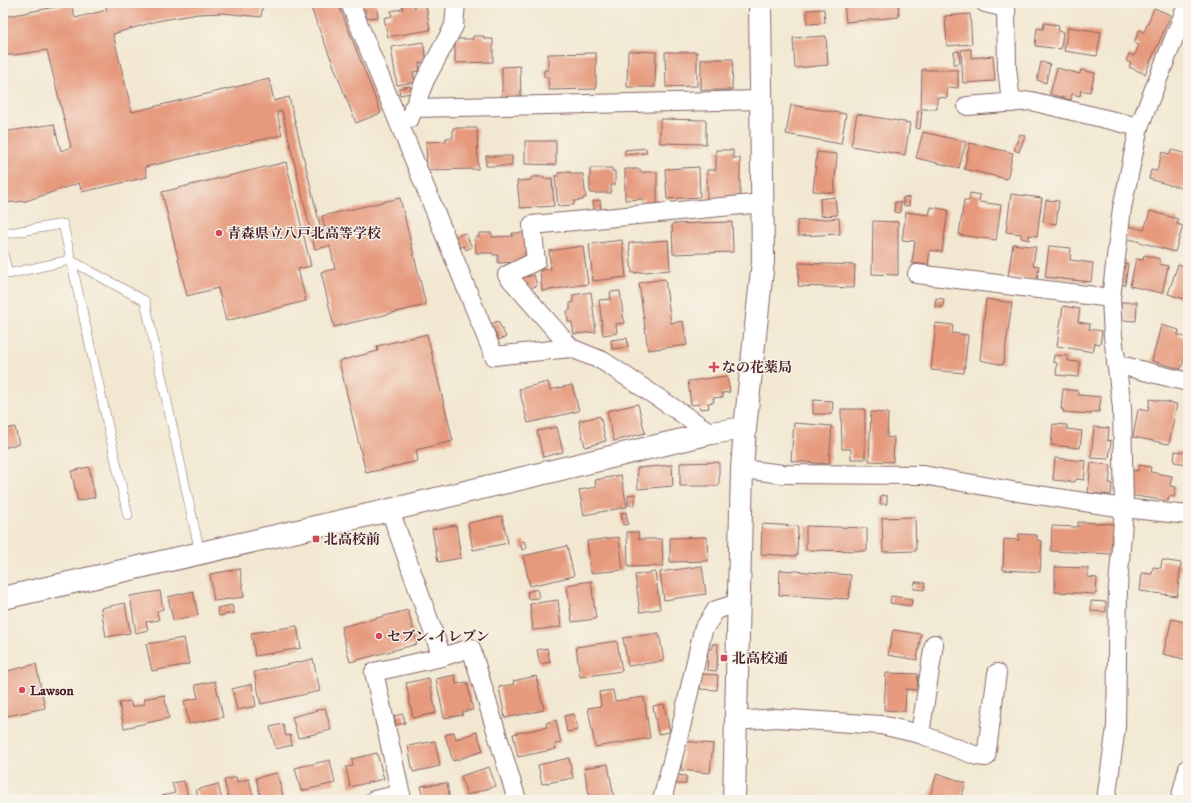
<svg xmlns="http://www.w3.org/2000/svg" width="1191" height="803" font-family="'IM FELL DW Pica','Noto Serif JP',serif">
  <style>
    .building { fill: #e6997b }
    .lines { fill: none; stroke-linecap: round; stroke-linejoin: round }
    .lane-casing { stroke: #856565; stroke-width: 10 }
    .street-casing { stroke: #856565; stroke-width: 20 }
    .secondary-casing { stroke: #856565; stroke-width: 24 }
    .lane { stroke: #fff; stroke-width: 9 }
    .street { stroke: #fff; stroke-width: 18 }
    .secondary { stroke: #fff; stroke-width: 22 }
    .poi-dot { fill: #d1495b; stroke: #f7f3e8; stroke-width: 1.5 }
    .labels { text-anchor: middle; stroke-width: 3; stroke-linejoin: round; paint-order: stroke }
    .poi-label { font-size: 14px; font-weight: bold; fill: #4a1f2b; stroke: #f7f3e8; text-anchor: start }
  </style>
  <rect width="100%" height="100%" fill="#f7f3e8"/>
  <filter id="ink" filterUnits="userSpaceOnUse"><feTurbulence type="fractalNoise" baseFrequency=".025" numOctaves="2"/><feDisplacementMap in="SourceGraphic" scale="8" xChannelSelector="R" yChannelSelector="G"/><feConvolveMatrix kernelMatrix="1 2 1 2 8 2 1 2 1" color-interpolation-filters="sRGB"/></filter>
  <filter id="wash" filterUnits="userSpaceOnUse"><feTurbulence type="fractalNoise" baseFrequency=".012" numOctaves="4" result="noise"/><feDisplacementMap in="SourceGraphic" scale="16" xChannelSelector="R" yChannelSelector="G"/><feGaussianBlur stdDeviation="0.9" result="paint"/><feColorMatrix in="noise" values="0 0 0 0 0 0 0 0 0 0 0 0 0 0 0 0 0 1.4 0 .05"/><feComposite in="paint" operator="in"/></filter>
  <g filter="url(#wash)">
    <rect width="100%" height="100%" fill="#f2e8d1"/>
    <g id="blocks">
      <!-- building -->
      <g class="building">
        <polygon points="104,3 263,3 261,17 223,13 198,14 157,21 113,34 132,112 269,79 274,101 289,97 323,238 327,237 322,216 400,198 426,305 334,327 321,272 335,269 330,246 315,249 282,111 277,112 282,135 145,167 147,177 82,192 79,183 26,201 3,203 3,132 54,124 61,151 71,147 47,50 14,55 3,55 3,17 71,4 75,18 107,10"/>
        <polygon points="309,3 338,3 381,113 356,123"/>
        <polygon points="357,3 376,3 378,17 367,18 365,9 358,10"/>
        <polygon points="402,3 413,3 414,7 426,5 430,30 388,37 384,18 392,16 391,11 403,9"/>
        <polygon points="844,3 898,3 899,17 846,22"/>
        <polygon points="1154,8 1171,15 1145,74 1129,67 1131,63 1126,61 1129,54 1134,56 1139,45 1134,43 1139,30 1144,32"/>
        <polygon points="824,9 825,23 807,24 807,10"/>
        <polygon points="970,14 972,44 947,46 945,16"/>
        <polygon points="1044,23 1059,25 1058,31 1063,32 1061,49 1035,46 1037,28 1043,29"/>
        <polygon points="1068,27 1101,32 1097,56 1064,51"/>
        <polygon points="473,36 484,36 484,39 493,39 493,62 455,63 455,39 473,39"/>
        <polygon points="826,36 828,65 795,68 793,38"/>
        <polygon points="423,42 427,62 419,63 420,71 413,72 415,82 397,85 391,47"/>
        <polygon points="971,49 971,58 993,56 995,81 963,83 961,50"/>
        <polygon points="628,51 656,52 655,87 627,87"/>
        <polygon points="959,51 960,63 954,64 954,52"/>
        <polygon points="665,52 697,52 697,86 666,87"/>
        <polygon points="596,53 596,89 549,90 548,77 544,77 544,70 548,70 548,54"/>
        <polygon points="701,59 733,59 732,90 701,90"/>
        <polygon points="1041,62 1050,64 1046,83 1037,80"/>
        <polygon points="520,66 521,96 502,97 502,67"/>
        <polygon points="1057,68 1080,74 1081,70 1095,73 1090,92 1081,90 1080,96 1072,94 1071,100 1050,94"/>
        <polygon points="922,70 958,70 958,88 947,87 947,98 937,97 937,109 921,109"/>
        <polygon points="410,86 411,93 400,95 399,88"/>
        <polygon points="791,105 846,114 841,144 786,134"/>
        <polygon points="918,111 922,111 920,129 916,128"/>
        <polygon points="857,114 910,123 905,155 851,146"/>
        <polygon points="660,119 706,120 706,144 660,143"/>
        <polygon points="453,128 477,128 478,169 427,170 426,142 446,141 446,138 453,138"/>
        <polygon points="923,132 966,142 959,168 916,158"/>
        <polygon points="1020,134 1025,136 1019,152 1014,150"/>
        <polygon points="525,141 556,141 556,165 525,164"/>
        <polygon points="970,143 1013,153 1007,179 964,169"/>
        <polygon points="646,148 647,153 625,155 625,150"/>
        <polygon points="716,150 733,150 733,158 740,158 740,200 707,200 707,170 716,170"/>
        <polygon points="1171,150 1188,154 1188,190 1149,179 1151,170 1157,171 1162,152 1169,154"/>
        <polygon points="817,152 837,154 834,193 813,191"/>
        <rect x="486" y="156" width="26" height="10"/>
        <polygon points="286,162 311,266 298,269 306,301 226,321 218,288 187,296 162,192"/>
        <polygon points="699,167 700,197 667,199 665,169"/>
        <polygon points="590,168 612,168 612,171 615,171 615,185 611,185 611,193 590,193"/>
        <polygon points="625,169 640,169 640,172 657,172 657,205 644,205 644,199 625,200"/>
        <polygon points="571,172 571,174 583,174 586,198 583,198 583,200 574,201 574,205 558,206 555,176 558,176 558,173"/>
        <polygon points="531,177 544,177 544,179 552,178 554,206 520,208 517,181 531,180"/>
        <polygon points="970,193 980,195 979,202 1001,205 996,240 959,235 964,200 969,201"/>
        <polygon points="1011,194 1042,198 1037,236 1029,235 1029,240 1021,238 1021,234 1006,232"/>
        <polygon points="835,197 837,215 821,216 820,199"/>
        <polygon points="903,197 910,198 909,206 903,205"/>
        <polygon points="600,200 601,210 594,210 593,201"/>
        <polygon points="1046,200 1059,201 1056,224 1043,222"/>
        <polygon points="895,202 901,202 900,213 894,212"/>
        <polygon points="931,207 948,210 942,252 930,250 928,265 912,263 915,241 902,240 906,212 929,215"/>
        <polygon points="1150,211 1178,219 1177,224 1183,226 1175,252 1126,238 1129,226 1144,230"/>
        <polygon points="839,218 840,234 798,236 797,221"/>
        <polygon points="873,221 898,222 898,275 872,274"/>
        <polygon points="732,222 733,252 673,254 672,224"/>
        <polygon points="465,233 472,247 466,250 464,246 459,248 454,238"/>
        <polygon points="479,233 492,233 492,237 513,236 512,233 526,233 527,251 524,252 524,262 498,263 498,255 493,255 493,253 476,253 475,237 479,237"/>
        <polygon points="622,240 626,277 593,281 589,244"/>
        <polygon points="668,240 670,270 632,273 629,243"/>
        <polygon points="1013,244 1036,247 1033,265 1039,266 1037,280 1008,276"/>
        <polygon points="583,246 588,284 542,291 540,270 551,269 549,251"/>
        <polygon points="1049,246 1071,248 1070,260 1093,263 1091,282 1045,277"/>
        <polygon points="1144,255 1160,259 1159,264 1168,266 1162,293 1130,286 1136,259 1143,260"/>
        <polygon points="799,263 855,265 854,288 798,286"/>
        <polygon points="1123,263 1128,264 1125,285 1120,284"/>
        <polygon points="1178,264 1188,267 1188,300 1168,294"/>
        <polygon points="534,275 537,286 524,289 521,278"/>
        <polygon points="665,279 671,323 683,321 687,345 648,350 639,283"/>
        <polygon points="620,291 624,323 616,324 617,333 603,335 599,300 611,299 610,292"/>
        <polygon points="591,292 596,332 574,334 572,322 568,322 567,311 570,310 570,303 573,303 573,295"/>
        <polygon points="936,298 944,299 943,307 935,307"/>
        <polygon points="986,299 1012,303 1003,365 980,360"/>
        <polygon points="1121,302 1137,302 1136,321 1121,320"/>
        <polygon points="1063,306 1080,309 1078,322 1090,324 1089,329 1102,331 1100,344 1095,343 1093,352 1057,346"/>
        <polygon points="498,321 506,337 499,340 491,324"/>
        <polygon points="936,323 953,325 952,333 968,335 964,373 931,370"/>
        <polygon points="1161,325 1179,330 1178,335 1188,338 1188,345 1181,369 1152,361"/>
        <polygon points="427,334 453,441 416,450 418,461 366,473 339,361 378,351 377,346"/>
        <polygon points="627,338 628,347 612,349 611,340"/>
        <polygon points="1054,355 1068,356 1068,361 1080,362 1079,377 1056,375 1057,363 1053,362"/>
        <polygon points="727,376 730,392 722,393 723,397 713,398 714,402 708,403 709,408 700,409 699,404 691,405 688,381"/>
        <polygon points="548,382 550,390 572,385 579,411 528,423 519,389"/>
        <polygon points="1063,389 1078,391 1078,395 1101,397 1099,412 1092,412 1091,414 1063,412 1063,409 1061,409"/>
        <polygon points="1150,399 1177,404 1169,444 1133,437 1138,409 1148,411"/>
        <polygon points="813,400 833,401 832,414 813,414"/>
        <polygon points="638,404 645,433 614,441 607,411"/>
        <polygon points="841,409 865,409 865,459 851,459 851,449 842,449"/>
        <polygon points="871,412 888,413 887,438 894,437 893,462 869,461"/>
        <polygon points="600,416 606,441 585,447 579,421"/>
        <polygon points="794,423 832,426 829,464 791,461"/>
        <polygon points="1053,424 1067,425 1067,429 1082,431 1080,448 1051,445"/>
        <polygon points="15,427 19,444 3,448 3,430"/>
        <polygon points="557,427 563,452 543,457 537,431"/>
        <polygon points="1094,427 1109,428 1108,441 1111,440 1109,459 1091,458"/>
        <polygon points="1175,451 1188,453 1187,464 1174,462"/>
        <polygon points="1055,458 1086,461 1084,480 1076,479 1075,482 1053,480"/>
        <polygon points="719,462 719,486 680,486 680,463"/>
        <polygon points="1091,463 1111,465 1109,483 1112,483 1111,495 1088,493"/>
        <polygon points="672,465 673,486 638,489 637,468"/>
        <polygon points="1139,465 1151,467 1150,472 1172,476 1170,486 1176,487 1174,497 1169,496 1168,501 1129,495 1132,470 1138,471"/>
        <polygon points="89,467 95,497 78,501 71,471"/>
        <polygon points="621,475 627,507 584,515 579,490 596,487 595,480"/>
        <polygon points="635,494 635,505 628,505 628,495"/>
        <polygon points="881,495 887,496 887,504 880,504"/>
        <polygon points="626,512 628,524 623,525 621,513"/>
        <polygon points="502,516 508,543 473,550 468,523"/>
        <polygon points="915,517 916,551 883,552 882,518"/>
        <polygon points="1078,522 1114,524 1112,554 1051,551 1052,526 1078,527"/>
        <polygon points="762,524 798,526 797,556 761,554"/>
        <polygon points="456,525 461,558 438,562 432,529"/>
        <polygon points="806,526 867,528 867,551 806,550"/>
        <polygon points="627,532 638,532 639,539 662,539 663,566 628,567"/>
        <polygon points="1019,534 1037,535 1037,540 1042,541 1040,572 1003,570 1004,539 1019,540"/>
        <polygon points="619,537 623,570 591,573 587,541"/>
        <polygon points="707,537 708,561 670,562 670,538"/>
        <polygon points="524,541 527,548 522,550 520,542"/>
        <polygon points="567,546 574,576 530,586 523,556"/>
        <polygon points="1162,560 1181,563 1177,596 1140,591 1142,573 1152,574 1153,567 1161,568"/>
        <polygon points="702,566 706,594 664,600 660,572"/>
        <polygon points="1055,567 1088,568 1088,577 1097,578 1096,594 1055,592"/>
        <polygon points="240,569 244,597 214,601 210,574"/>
        <polygon points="780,570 851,575 849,599 779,595"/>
        <polygon points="655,572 660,609 640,612 635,575"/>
        <polygon points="591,581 596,619 572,622 567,585"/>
        <polygon points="915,582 925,583 924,590 914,589"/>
        <polygon points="537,589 539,598 528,599 527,592"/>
        <polygon points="160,591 163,609 157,611 159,620 146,622 148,630 136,633 130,596"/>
        <polygon points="193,591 198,615 173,620 168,597"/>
        <polygon points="891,596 912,599 911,606 890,603"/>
        <polygon points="558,600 561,627 533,630 530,604"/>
        <polygon points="1091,601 1106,602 1106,612 1091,611"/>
        <polygon points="125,603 130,633 106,637 101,608"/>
        <polygon points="232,605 234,613 219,616 217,608"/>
        <polygon points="408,610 417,644 350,662 341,627"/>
        <polygon points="1172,619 1188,623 1188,660 1163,654"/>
        <polygon points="297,626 301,648 255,656 251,633"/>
        <polygon points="893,630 921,634 917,660 888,655"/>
        <polygon points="659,633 664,661 628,666 623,638"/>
        <polygon points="184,638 189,664 152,671 146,644"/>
        <polygon points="617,641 622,671 580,677 576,647"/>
        <polygon points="712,644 718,644 717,671 707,670 708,649 712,649"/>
        <polygon points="547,648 550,662 540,664 537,650"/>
        <polygon points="313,659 320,691 261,704 254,672"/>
        <polygon points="36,664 45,708 3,717 3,672"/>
        <polygon points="886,673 918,674 917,690 906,689 905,711 884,710"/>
        <polygon points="701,674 718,675 717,690 700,689"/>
        <polygon points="455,675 456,684 467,682 473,710 462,712 463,715 444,718 436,679"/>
        <polygon points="536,676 544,710 505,718 499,687 514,684 513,681"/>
        <polygon points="429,678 436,713 413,718 406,683"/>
        <polygon points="215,681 223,717 189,724 184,701 198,698 195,685"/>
        <polygon points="252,684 256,706 237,710 232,689"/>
        <polygon points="613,690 615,701 644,697 650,738 595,747 588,708 601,706 599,692"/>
        <polygon points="164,695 169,718 124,728 119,703 130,701 132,707 145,704 144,699"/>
        <polygon points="664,704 670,732 658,734 653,706"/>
        <polygon points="325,708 331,730 298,738 292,717"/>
        <polygon points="403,714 405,723 396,725 394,716"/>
        <polygon points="574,714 578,730 567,732 564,716"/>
        <polygon points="556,720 561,743 555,744 556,749 518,757 513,734 547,727 546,723"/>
        <polygon points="283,724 286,736 290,735 292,745 276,749 270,727"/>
        <polygon points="454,732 456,739 477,732 483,751 453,761 445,735"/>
        <polygon points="435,741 440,766 413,772 408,746"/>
        <polygon points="684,741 713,744 710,773 681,770"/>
        <polygon points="377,753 384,779 350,787 346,767 353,766 352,759"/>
        <polygon points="569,758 573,778 542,784 538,765"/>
        <polygon points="330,760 335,783 301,791 295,768"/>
        <polygon points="608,764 614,798 602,800 590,800 584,768"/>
        <polygon points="489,767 496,786 467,795 461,776"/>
        <polygon points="277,773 284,800 261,800 256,778"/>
        <polygon points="937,773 966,783 960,800 945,800 930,795"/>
        <polygon points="677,775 686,776 686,784 676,784"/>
        <polygon points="236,777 237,782 249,779 254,800 229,800 224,780"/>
        <polygon points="184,781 189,800 163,800 162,796 175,793 172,783"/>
        <polygon points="447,783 450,800 423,800 421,786"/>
        <polygon points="218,784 222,800 199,800 196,790"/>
      </g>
    </g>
  </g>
  <g filter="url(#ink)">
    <use href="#blocks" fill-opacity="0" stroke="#856565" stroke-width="1"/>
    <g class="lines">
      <!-- lane casing -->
      <g class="lane-casing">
        <g id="lane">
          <polyline points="3,234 63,224 128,516"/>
          <polyline points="3,253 8,274 70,260 145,301 200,553"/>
        </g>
      </g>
      <!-- street casing -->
      <g class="street-casing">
        <g id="street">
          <polyline points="350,3 494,356 571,348 603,361 711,433"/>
          <polyline points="985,3 1006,8 1007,67 1011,103"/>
          <polyline points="967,106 1031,101 1139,127"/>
          <polyline points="413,108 761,100"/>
          <polyline points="410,118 425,80 454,26 456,3"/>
          <polyline points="917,274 1111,298"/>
          <polyline points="571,348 507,275 536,261 532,225 763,203"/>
          <polyline points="1116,364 1188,382"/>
          <polyline points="742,469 783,474 923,475 1018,492 1124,508 1188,515"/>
          <polyline points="390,510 442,657 374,672 402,800"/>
          <polyline points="442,657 471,648 517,800"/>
          <polyline points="736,721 776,718 881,725 920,734 934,644"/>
          <polyline points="920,734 977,756 986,757 997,673"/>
          <polyline points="374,800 401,794"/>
          <polyline points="662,800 682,723 703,630 716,610 738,603"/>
          <polyline points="1106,800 1116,727 1118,587 1124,508 1122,408 1113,336 1111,298 1122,208 1139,127 1188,3"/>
          <polyline points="1180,800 1188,768"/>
        </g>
      </g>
      <!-- secondary casing -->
      <g class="secondary-casing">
        <g id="secondary">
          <polyline points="3,598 390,510 711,433 745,428"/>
          <polyline points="734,800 742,469 745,428 763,261 760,3"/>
        </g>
      </g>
      <!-- lane -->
      <use href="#lane" class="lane"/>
      <!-- street -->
      <use href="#street" class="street"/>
      <!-- secondary -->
      <use href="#secondary" class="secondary"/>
    </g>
  </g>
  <!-- markers -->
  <g class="poi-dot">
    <circle cx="219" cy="233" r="4"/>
    <path d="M712 361h4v4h4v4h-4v4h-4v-4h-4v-4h4z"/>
    <rect x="312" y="535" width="8" height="8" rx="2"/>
    <circle cx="379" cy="636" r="4"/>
    <rect x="720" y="654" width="8" height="8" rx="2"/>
    <circle cx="22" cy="690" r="4"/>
  </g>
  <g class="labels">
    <!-- poi labels -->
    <g class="poi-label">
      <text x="227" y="238">青森県立八戸北高等学校</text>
      <text x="722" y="372">なの花薬局</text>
      <text x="324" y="544">北高校前</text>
      <text x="387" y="641">セブン-イレブン</text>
      <text x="732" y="663">北高校通</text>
      <text x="30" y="695">Lawson</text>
    </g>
  </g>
  <!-- margin -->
  <rect width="1191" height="803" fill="none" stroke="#f7f3e8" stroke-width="16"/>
</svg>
